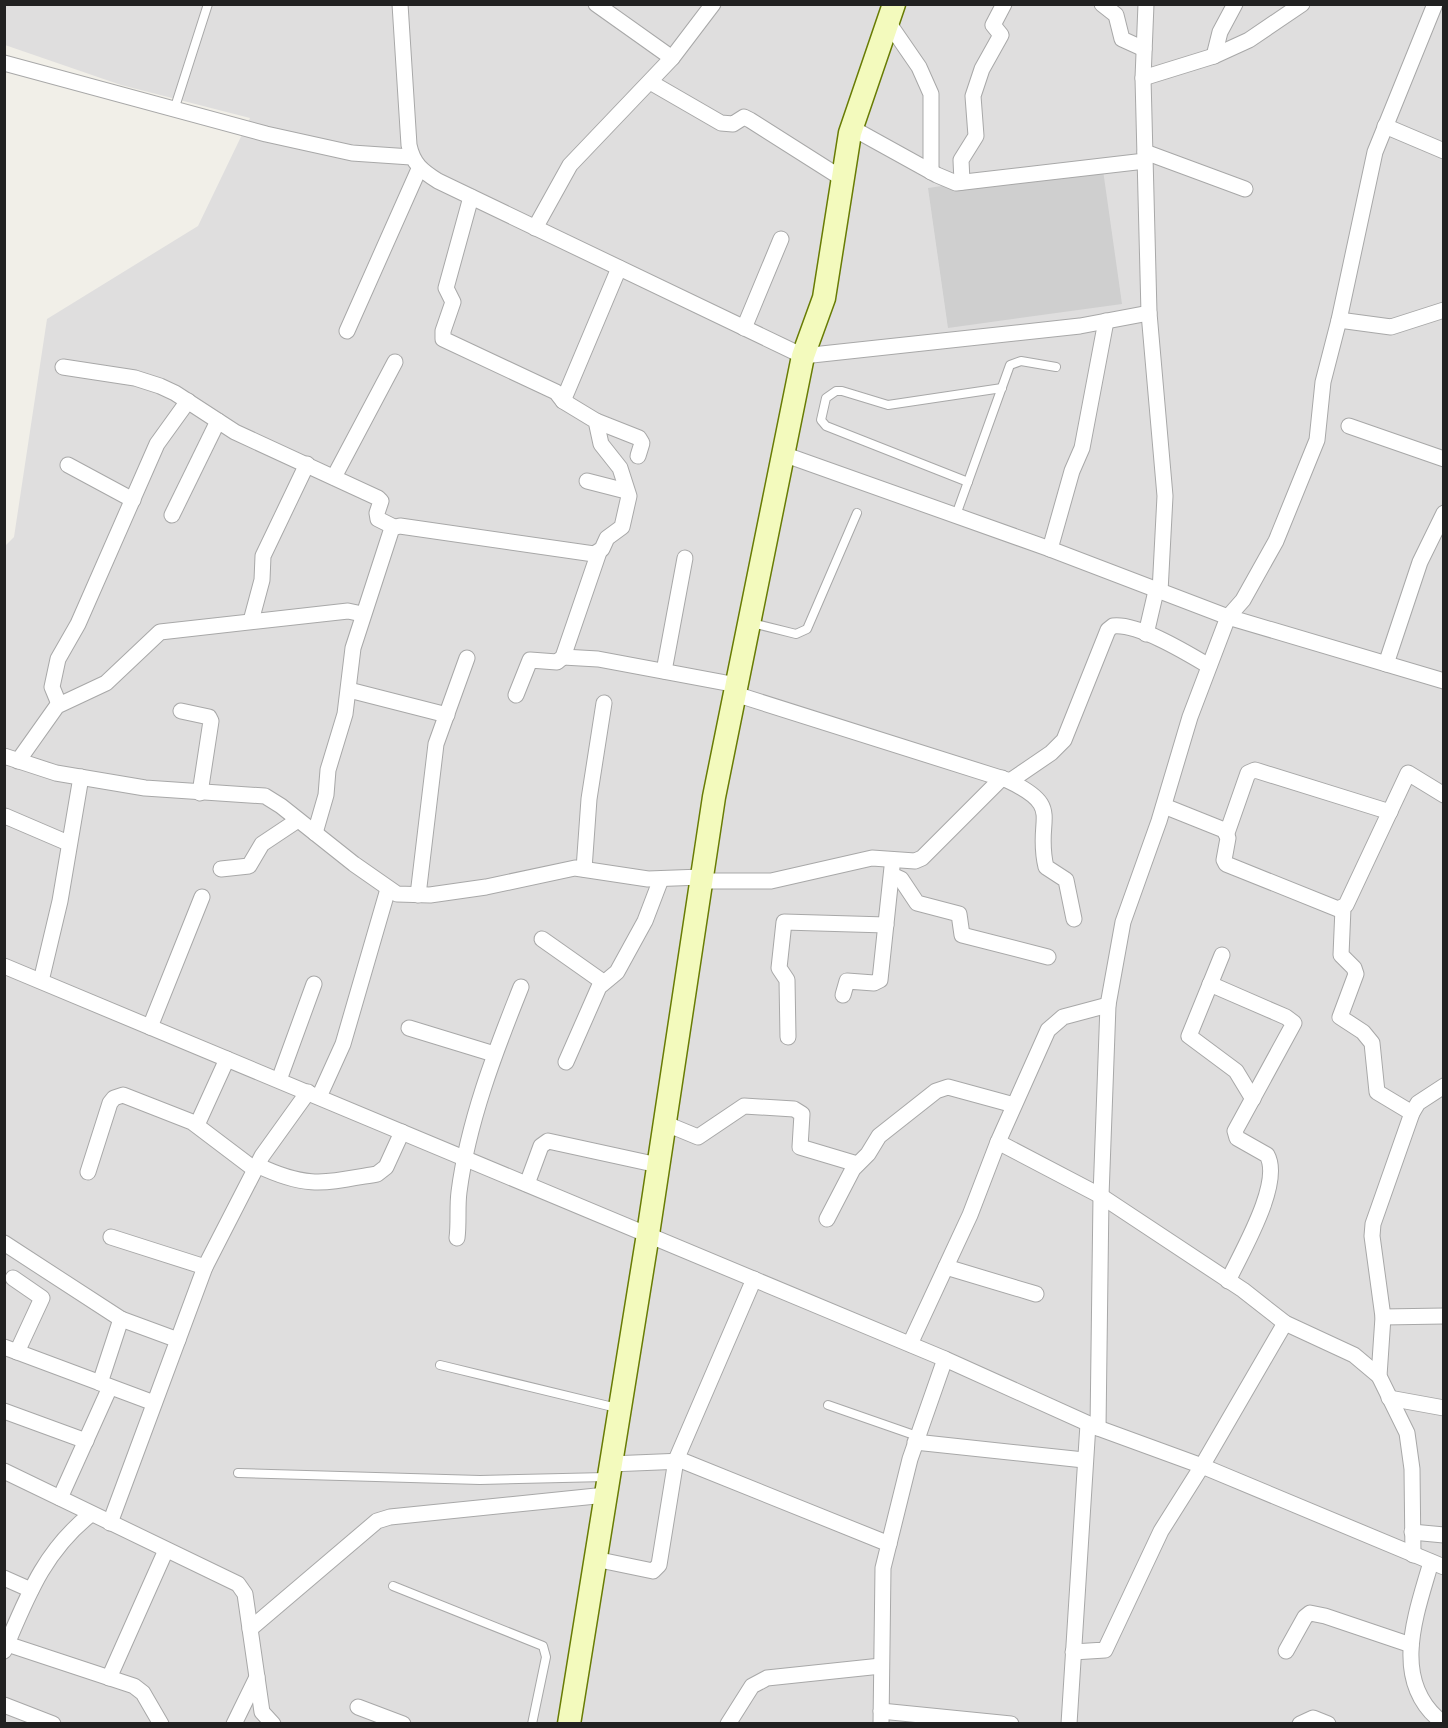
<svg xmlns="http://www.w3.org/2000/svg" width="1448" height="1728" font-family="Montserrat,sans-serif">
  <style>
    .residential { fill: #dfdede }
    .religious { fill: #cfcfcf }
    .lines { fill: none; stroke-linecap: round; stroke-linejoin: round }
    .service-casing { stroke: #a8a8a8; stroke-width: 10 }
    .minor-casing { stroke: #a8a8a8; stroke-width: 17 }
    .secondary-casing { stroke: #687c04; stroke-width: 25 }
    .service { stroke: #fff; stroke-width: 8 }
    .minor { stroke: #fff; stroke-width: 15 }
    .secondary { stroke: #f3fabd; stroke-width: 22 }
  </style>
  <rect width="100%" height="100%" fill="#f1efe8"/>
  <!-- residential -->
  <polygon class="residential" points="5,4 1443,5 1443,1723 5,1723 5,546 14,537 47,319 198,226 250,118 121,85 5,45"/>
  <!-- religious -->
  <polygon class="religious" points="1102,163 1122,304 948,328 928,188"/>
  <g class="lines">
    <!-- service casing -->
    <g class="service-casing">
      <g id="service">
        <polyline points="174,110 208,4"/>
        <polyline points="968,482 826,426 821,420 826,398 836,391 842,391 888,405 1002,388"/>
        <polyline points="956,515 1010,365 1021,361 1056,367"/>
        <polyline points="752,623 796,634 807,629 857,513"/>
        <polyline points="440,1365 617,1408"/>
        <polyline points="828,1405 917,1436"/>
        <polyline points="238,1473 480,1480 606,1477"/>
        <polyline points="393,1586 543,1646 546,1657 532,1724"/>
      </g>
    </g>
    <!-- minor casing -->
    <g class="minor-casing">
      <g id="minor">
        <path d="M400,4L409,145C413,164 422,171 438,181L803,356L1080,326L1149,313"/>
        <polyline points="596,4 672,58"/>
        <polyline points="1102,4 1116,15 1122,39 1144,49"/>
        <polyline points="1146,4 1143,78 1149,313 1165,496 1160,592"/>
        <polyline points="888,22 919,67 931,94 931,172"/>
        <polyline points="1214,56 1220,32 1235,4"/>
        <polyline points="4,63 266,134 352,153 411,157"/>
        <polyline points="1143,78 1214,56 1249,40 1302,4"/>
        <polyline points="650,82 721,123 733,124 744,117 750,120 843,179"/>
        <polyline points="1385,126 1444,151"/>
        <polyline points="852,128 937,175 956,183 1145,161"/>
        <polyline points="1145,152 1245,189"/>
        <polyline points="962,182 961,160 976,136 973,96 982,69 1001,35 993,25 1004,4"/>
        <polyline points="535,228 570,165 672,58 713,4"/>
        <polyline points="1339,320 1391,327 1444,310"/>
        <polyline points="744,328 781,239"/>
        <polyline points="347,331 419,169"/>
        <polyline points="63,367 135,378 160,386 175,393 235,432 378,498 381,501 377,513 378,519 394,527"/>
        <polyline points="563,401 619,268"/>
        <polyline points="596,421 639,438 642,443 638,456"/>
        <polyline points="1349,426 1444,459"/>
        <polyline points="783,454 1050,549 1228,617 1444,681"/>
        <polyline points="68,465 133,500"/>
        <polyline points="334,477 395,362"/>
        <polyline points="587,481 626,491"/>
        <polyline points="172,515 218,421"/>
        <polyline points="1050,549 1072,471 1082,448 1106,321"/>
        <polyline points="251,621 262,580 263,556 307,464"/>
        <polyline points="1146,634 1156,591"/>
        <polyline points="563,657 598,659 737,685"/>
        <polyline points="1386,664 1420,562 1444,513"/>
        <polyline points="664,671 685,558"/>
        <polyline points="349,690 447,715"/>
        <path d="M735,694L1007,780C1066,808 1034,817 1046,867L1066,880L1074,919"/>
        <polyline points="516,695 530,660 557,662 563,657 599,552"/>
        <polyline points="59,704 52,687 58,659 78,624 157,444 188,401"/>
        <polyline points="181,711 209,717 211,721 200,793"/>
        <polyline points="4,756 56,773 145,788 265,796 281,806 354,864 397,894 430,895 486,887 575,868 648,879 702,877"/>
        <polyline points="18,761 57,706 106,683 160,632 348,611 362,614"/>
        <path d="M1010,781L1051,753L1064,740L1108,630L1113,626C1138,623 1187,653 1209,666"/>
        <polyline points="1164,806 1224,830 1228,838 1224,860 1226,864 1338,909 1346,905 1408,773 1444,795"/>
        <polyline points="5,816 68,843"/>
        <polyline points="315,833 326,795 328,770 345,714 353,648 392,528 400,526 594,554 602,549 607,538 622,527 629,496 620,468 601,444 596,421 563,401 556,392 443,339 443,331 453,302 446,288 471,197"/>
        <polyline points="1227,833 1248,773 1255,770 1390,812"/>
        <polyline points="221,869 249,866 262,844 298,820"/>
        <polyline points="584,869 589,799 604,703"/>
        <polyline points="892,875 901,879 917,903 959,914 962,935 1048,957"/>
        <polyline points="701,881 771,881 872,858 915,861 922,858 1002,778"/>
        <polyline points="418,895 436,744 467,658"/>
        <polyline points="1343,908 1341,955 1354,968 1356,974 1340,1017 1363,1032 1372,1043 1377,1092 1412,1113"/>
        <polyline points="542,939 603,982"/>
        <polyline points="1222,955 1189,1036 1236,1071 1253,1099"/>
        <polyline points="4,966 945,1359 1098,1428 1202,1466 1444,1567"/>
        <polyline points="41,981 60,901 81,777"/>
        <path d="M1210,984L1286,1017L1294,1023L1235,1131L1237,1138L1267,1155C1283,1183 1241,1253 1228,1281"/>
        <polyline points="843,995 847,981 874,983 880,980 892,867"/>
        <polyline points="150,1027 202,897"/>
        <polyline points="409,1028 494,1054"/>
        <polyline points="788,1037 787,980 779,968 784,922 886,925"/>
        <polyline points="566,1062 599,987 617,972 645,921 661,879"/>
        <polyline points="279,1080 314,984"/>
        <polyline points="319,1097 343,1044 388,889"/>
        <polyline points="664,1123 698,1137 744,1106 794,1109 802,1114 800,1147 857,1164"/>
        <polyline points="197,1125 227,1059"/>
        <polyline points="998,1142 1101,1196 1243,1290 1285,1323 1354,1355 1379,1376"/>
        <path d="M257,1165C307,1189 324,1183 377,1174L386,1167L402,1132"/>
        <polyline points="88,1172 110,1103 114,1098 123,1095 192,1122 254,1169"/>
        <polyline points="527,1184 541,1146 548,1141 658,1165"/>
        <polyline points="827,1219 853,1169 868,1154 879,1136 936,1091 948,1087 1014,1105"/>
        <polyline points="111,1237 205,1267"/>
        <path d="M457,1238C459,1223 457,1207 459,1192C468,1122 495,1052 521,987"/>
        <polyline points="4,1243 121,1319 100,1383"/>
        <polyline points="946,1267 1036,1294"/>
        <polyline points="13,1278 42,1298 17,1352"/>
        <polyline points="1383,1317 1444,1316"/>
        <polyline points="121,1319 178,1340"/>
        <polyline points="910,1344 970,1215 998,1142 1048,1030 1063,1017 1108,1005"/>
        <polyline points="4,1347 154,1403"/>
        <polyline points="1389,1398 1444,1408"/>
        <polyline points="4,1411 86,1441"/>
        <polyline points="1098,1428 1101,1196 1108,1005 1123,922 1159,821 1190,717 1228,617 1243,600 1276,541 1317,440 1323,382 1339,320 1375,152 1435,4"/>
        <polyline points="915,1442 1084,1460"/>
        <polyline points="610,1464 683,1461 889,1544"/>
        <polyline points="4,1471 238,1584 245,1594 262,1712 273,1724"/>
        <polyline points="60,1498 110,1387"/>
        <polyline points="110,1523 205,1267 262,1156 308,1092"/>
        <polyline points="1412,1532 1444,1535"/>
        <polyline points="1413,1555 1412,1469 1407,1433 1379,1376 1383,1317 1372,1236 1373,1224 1412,1113 1418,1103 1444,1086"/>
        <polyline points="595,1559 653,1571 659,1565 676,1460 754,1279"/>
        <path d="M1431,1562C1417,1612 1391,1676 1437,1718"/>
        <polyline points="4,1578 31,1590"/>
        <polyline points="250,1629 377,1521 390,1517 606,1495"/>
        <polyline points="7,1644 134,1686 143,1693 161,1724"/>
        <path d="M4,1651C27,1597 44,1551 91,1514"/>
        <polyline points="1286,1651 1305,1617 1310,1613 1325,1616 1411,1645"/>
        <polyline points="1073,1652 1105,1650 1161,1531 1202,1466 1285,1323"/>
        <polyline points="109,1678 166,1550"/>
        <polyline points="4,1705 53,1724"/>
        <polyline points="358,1707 403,1724"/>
        <polyline points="881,1711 1011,1724"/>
        <polyline points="234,1724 257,1677"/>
        <polyline points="728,1724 752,1686 767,1678 881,1666"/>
        <polyline points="881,1724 883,1568 910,1459 945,1359"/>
        <polyline points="1069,1724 1088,1424"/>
        <polyline points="1300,1724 1313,1718 1328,1724"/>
      </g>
    </g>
    <!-- secondary casing -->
    <g class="secondary-casing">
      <polyline id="secondary" points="569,1724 648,1234 714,797 803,356 824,298 850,133 894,4"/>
    </g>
    <!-- service -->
    <use href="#service" class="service"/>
    <!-- minor -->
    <use href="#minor" class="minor"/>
    <!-- secondary -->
    <use href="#secondary" class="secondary"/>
  </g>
  <!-- border -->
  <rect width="1448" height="1728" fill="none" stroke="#212121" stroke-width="12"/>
</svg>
